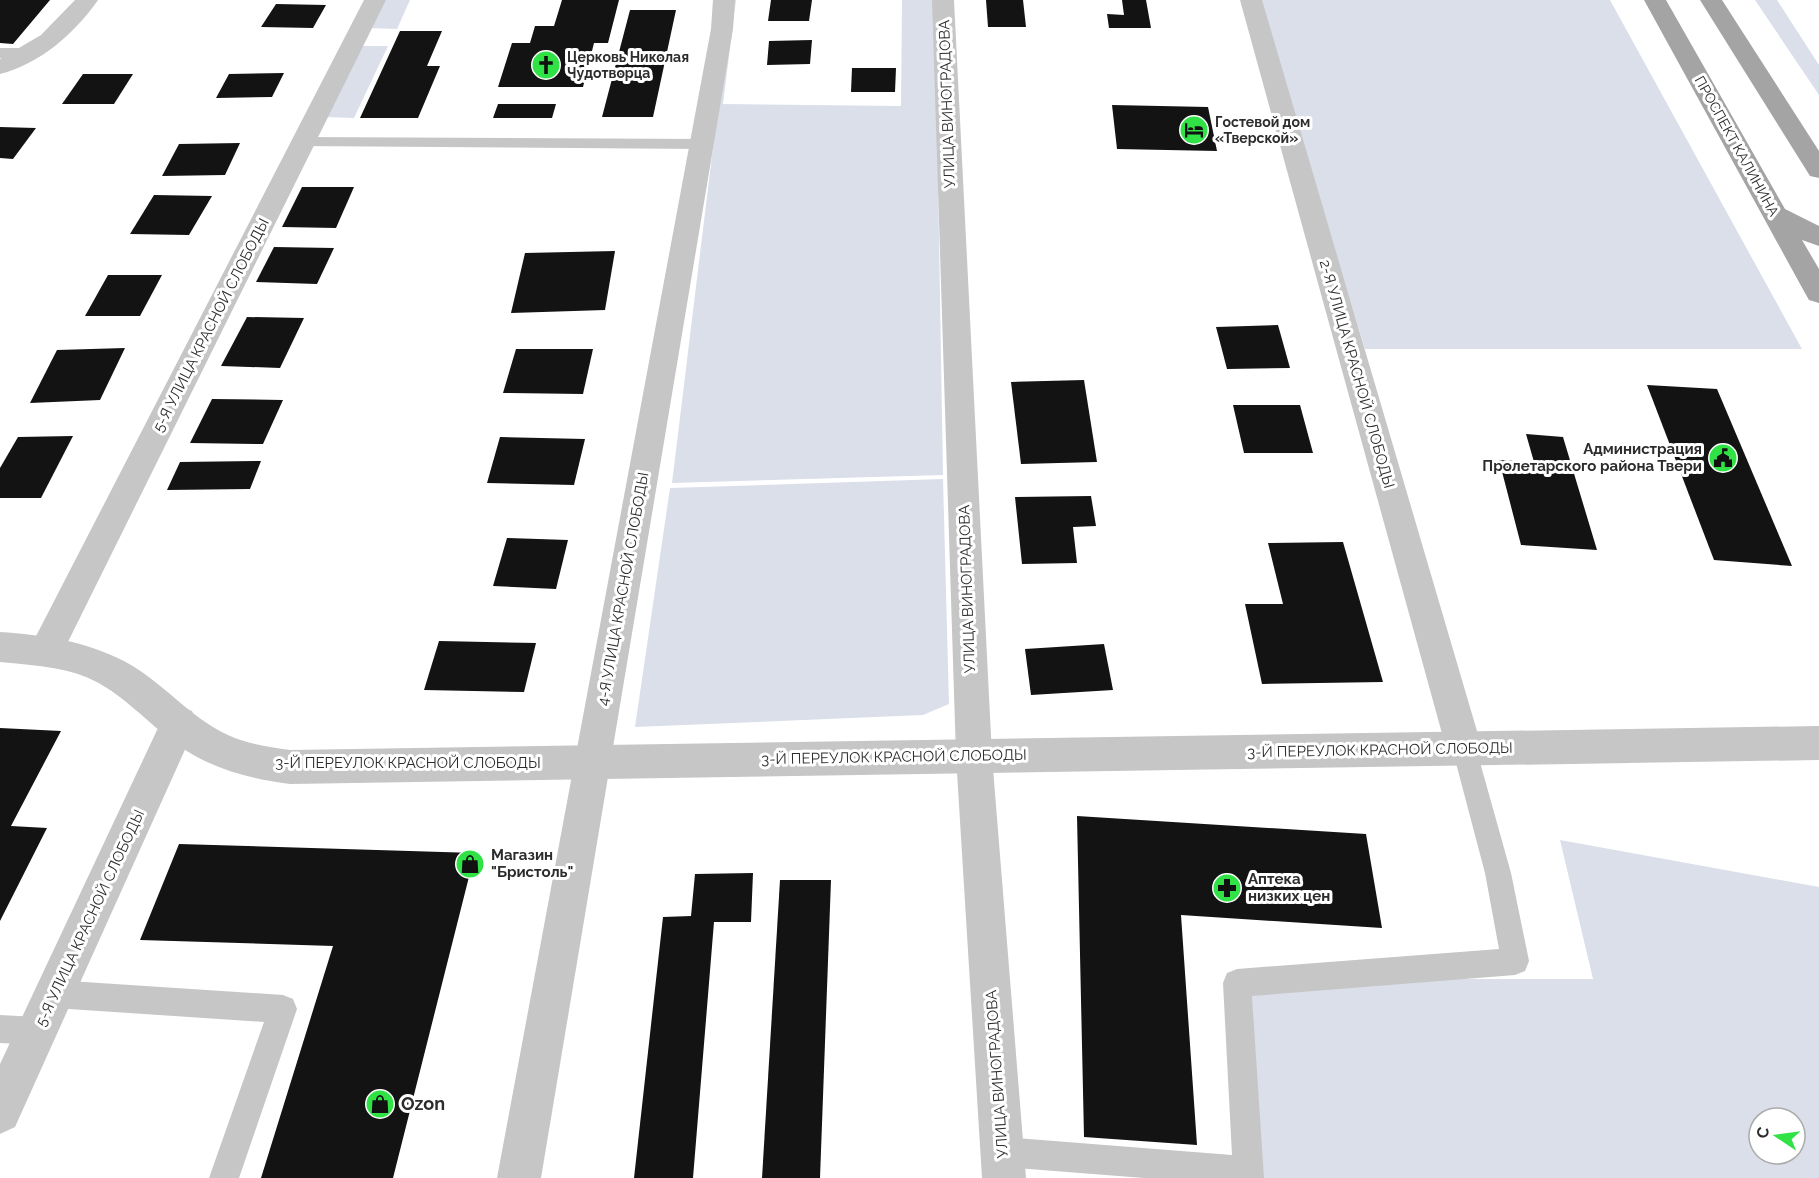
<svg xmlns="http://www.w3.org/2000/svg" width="1819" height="1178" font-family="Raleway,sans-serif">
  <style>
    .green { fill: #dadfea; fill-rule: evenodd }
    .building { fill: #131313 }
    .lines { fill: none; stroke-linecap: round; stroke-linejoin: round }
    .service { fill: #c6c6c6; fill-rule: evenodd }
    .minor { fill: #c6c6c6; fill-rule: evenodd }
    .tertiary { fill: #c6c6c6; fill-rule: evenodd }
    .primary { fill: #a4a4a4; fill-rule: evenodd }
    .labels { text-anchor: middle; stroke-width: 6; stroke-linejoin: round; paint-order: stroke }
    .far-poi-label { font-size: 14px; font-weight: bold; fill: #2c2c2c; stroke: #fff; text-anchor: start }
    .far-street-label { font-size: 14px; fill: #2c2c2c; stroke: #fff }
    .street-label { font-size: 15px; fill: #2c2c2c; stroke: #fff }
    .poi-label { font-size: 15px; font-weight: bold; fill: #2c2c2c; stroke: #fff; text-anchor: start }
    .near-poi-label { font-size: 18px; font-weight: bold; fill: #2c2c2c; stroke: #fff; text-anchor: start }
  </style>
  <rect width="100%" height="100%" fill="#fff"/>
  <!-- green -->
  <g class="green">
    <polygon points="380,0 410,0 397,29 366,28"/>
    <polygon points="731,0 736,0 723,104 901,106 902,0 935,0 943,475 672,483"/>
    <polygon points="1260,0 1610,0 1802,349 1365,349"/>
    <polygon points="1755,0 1777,0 1819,65 1819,95"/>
    <polygon points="359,46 388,46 354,118 324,117"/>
    <polygon points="943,479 949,704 923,715 635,727 670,488"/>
    <path d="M1560,840L1819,887V1178H1259L1237,979H1593ZM1759,1118H1795V1154H1759Z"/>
  </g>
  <!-- building -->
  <g class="building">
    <polygon points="0,0 50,0 13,44 0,43"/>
    <polygon points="562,0 619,0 608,43 594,43 583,87 498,87 512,43 530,43 535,26 554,26"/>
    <polygon points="771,0 812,0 809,21 768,21"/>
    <polygon points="986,0 1023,0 1026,27 988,27"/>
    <polygon points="1122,0 1146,0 1151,28 1109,28 1107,14 1124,15"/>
    <polygon points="276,4 326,5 313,28 261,27"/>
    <polygon points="630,10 676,10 653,117 602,117"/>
    <polygon points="400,31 442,31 427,66 440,66 418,118 360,118"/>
    <polygon points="812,40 810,64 767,65 769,41"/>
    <polygon points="852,68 896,68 895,92 851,92"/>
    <polygon points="284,73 272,97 216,98 229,74"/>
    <polygon points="83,74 133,74 114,104 62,104"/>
    <polygon points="498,104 556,104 552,118 493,118"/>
    <polygon points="1112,105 1208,107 1217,151 1117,149"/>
    <polygon points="0,127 36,128 13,159 0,158"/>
    <polygon points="240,143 225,175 162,176 179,144"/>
    <polygon points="302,187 354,187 336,228 282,227"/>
    <polygon points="154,195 212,196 189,235 130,234"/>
    <polygon points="274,247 334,248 317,284 256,282"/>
    <polygon points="615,251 605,310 511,313 525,253"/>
    <polygon points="108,275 162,275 140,316 85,316"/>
    <polygon points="247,317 304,318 280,368 221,366"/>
    <polygon points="1278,325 1290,368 1227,369 1216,327"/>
    <polygon points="125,348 100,400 30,403 57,350"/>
    <polygon points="516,349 593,349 583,394 503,393"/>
    <polygon points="1084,380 1097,462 1021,464 1011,382"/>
    <polygon points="1647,385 1717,389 1792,566 1714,560"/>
    <polygon points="212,399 283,400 263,444 190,443"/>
    <polygon points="1233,405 1300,405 1313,453 1244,453"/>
    <polygon points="1526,434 1563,437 1597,550 1521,545 1499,460 1534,462"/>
    <polygon points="73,436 41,498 0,498 0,468 18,437"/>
    <polygon points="500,437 585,439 574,485 487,483"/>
    <polygon points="261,461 250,489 167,490 180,462"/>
    <polygon points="1091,496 1096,526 1073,527 1077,563 1022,564 1015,497"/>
    <polygon points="507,538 568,540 556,589 493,586"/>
    <polygon points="1343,542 1383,682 1262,684 1245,604 1283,604 1268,543"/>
    <polygon points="439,641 536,643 524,692 424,690"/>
    <polygon points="1104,644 1113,690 1031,695 1025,649"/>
    <polygon points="0,728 61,731 11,826 47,828 0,921"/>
    <polygon points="1077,816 1366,834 1382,928 1181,915 1197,1145 1084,1137"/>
    <polygon points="179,844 475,853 393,1178 261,1178 333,946 140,940"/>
    <polygon points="753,873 751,922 714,922 693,1178 634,1178 663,917 691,916 695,874"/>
    <polygon points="780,880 831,880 820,1178 762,1178"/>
  </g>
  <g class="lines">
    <!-- service -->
    <g class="service">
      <polygon points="0,48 32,48 40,53 32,58 0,58"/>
      <polygon points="303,137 702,139 708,140 710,144 708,148 702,149 297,146 295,142 297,138"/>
      <polygon points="1464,736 1473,740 1476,748 1511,873 1529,961 1525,971 1515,975 1252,996 1264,1178 1144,1178 1002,1167 991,1163 987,1152 991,1141 1002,1137 1232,1155 1223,983 1227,973 1237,969 1499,949 1485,873 1452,748 1455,740"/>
      <polygon points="54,980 283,995 293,999 297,1009 239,1178 209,1178 264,1022 54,1008 44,1004 40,994 44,984"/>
      <polygon points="0,1015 37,1017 47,1021 51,1031 47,1041 37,1045 0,1043"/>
    </g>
    <!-- minor -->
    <g class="minor">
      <path d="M75,0H98C75,33 40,64 0,74V59L41,35Z"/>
      <polygon points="364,0 386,0 58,662 46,666 34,662 29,651 34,640"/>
      <polygon points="713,0 735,0 733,29 541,1178 497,1178 711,29"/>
      <polygon points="932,0 954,0 992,756 1026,1178 982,1178 956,756"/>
      <polygon points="1240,0 1262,0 1482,748 1477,760 1464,765 1451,760 1446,748"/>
      <polygon points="179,706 192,711 197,723 15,1127 0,1134 0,1064 166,711"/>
    </g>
    <!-- tertiary -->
    <path class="tertiary" d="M0,632C43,635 85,641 124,661C162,681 189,717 228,735C247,744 269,747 290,750L1819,726V760L290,784C251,779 211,769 178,745C147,723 122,692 86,677C59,666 28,665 0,662Z"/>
    <!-- primary -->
    <g class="primary">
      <polygon points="1644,0 1666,0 1785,209 1819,226 1819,246 1802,240 1819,269 1819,303 1809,300 1805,293"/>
      <polygon points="1700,0 1722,0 1819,151 1819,178 1810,176"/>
    </g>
  </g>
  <!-- icons -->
  <defs>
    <g id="church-disc" transform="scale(1.5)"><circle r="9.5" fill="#30e246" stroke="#fff"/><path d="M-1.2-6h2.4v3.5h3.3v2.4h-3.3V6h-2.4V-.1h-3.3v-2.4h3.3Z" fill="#111"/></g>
    <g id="hotel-disc" transform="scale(1.5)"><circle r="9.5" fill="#30e246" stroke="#fff"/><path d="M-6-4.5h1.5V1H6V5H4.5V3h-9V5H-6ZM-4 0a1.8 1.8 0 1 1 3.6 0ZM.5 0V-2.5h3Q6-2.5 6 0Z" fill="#111"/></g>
    <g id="civic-disc" transform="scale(1.5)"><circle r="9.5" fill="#30e246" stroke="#fff"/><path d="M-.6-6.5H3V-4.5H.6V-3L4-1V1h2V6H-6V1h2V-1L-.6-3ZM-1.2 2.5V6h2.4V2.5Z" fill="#111"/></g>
    <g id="shop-disc" transform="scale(1.5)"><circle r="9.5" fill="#30e246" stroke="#fff"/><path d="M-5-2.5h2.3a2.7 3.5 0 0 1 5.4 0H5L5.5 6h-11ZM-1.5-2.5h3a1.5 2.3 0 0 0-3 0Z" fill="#111"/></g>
    <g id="pharmacy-disc" transform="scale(1.5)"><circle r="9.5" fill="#30e246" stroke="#fff"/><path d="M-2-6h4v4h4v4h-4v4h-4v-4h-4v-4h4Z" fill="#111"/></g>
  </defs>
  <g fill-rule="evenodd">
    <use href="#church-disc" x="546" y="65"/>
    <use href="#hotel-disc" x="1194" y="130"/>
    <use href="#civic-disc" x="1723" y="458"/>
    <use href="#shop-disc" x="470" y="864"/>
    <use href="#pharmacy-disc" x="1227" y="888"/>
    <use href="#shop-disc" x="380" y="1104"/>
  </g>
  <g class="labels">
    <!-- far-poi labels -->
    <g class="far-poi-label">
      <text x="567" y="62">Церковь Николая<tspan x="567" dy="16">Чудотворца</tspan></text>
      <text x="1215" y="127">Гостевой дом<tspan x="1215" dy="16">«Тверской»</tspan></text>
    </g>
    <!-- far-street labels -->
    <g class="far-street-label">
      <text transform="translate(1737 146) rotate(61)" y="5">ПРОСПЕКТ КАЛИНИНА</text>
    </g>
    <!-- street labels -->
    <g class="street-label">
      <text transform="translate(947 104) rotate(-92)" y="5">УЛИЦА ВИНОГРАДОВА</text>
      <text transform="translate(211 325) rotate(-63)" y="5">5-Я УЛИЦА КРАСНОЙ СЛОБОДЫ</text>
      <text transform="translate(1357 374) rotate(74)" y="5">2-Я УЛИЦА КРАСНОЙ СЛОБОДЫ</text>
      <text transform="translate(623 589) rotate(-80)" y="5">4-Я УЛИЦА КРАСНОЙ СЛОБОДЫ</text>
      <text transform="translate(967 589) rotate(-92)" y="5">УЛИЦА ВИНОГРАДОВА</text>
      <text transform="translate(1380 750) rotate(-1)" y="5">3-Й ПЕРЕУЛОК КРАСНОЙ СЛОБОДЫ</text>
      <text transform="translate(894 757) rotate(-1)" y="5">3-Й ПЕРЕУЛОК КРАСНОЙ СЛОБОДЫ</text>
      <text x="408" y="768">3-Й ПЕРЕУЛОК КРАСНОЙ СЛОБОДЫ</text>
      <text transform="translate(90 918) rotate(-65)" y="5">5-Я УЛИЦА КРАСНОЙ СЛОБОДЫ</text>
      <text transform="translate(997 1074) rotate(-94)" y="5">УЛИЦА ВИНОГРАДОВА</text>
    </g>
    <!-- poi labels -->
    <g class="poi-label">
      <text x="1702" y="454" text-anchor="end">Администрация<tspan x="1702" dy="17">Пролетарского района Твери</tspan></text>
      <text x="491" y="860">Магазин<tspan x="491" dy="17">"Бристоль"</tspan></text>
      <text x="1248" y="884">Аптека<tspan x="1248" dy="17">низких цен</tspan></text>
    </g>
    <!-- near-poi labels -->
    <g class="near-poi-label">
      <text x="401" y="1110">Ozon</text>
    </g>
  </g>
  <!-- north arrow -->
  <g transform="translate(1777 1136) rotate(283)"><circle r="28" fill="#ffffff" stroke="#ababab" stroke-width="1.5"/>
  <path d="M0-4.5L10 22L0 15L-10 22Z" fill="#30e246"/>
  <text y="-9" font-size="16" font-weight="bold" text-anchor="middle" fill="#2c2c2c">С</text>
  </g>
</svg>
